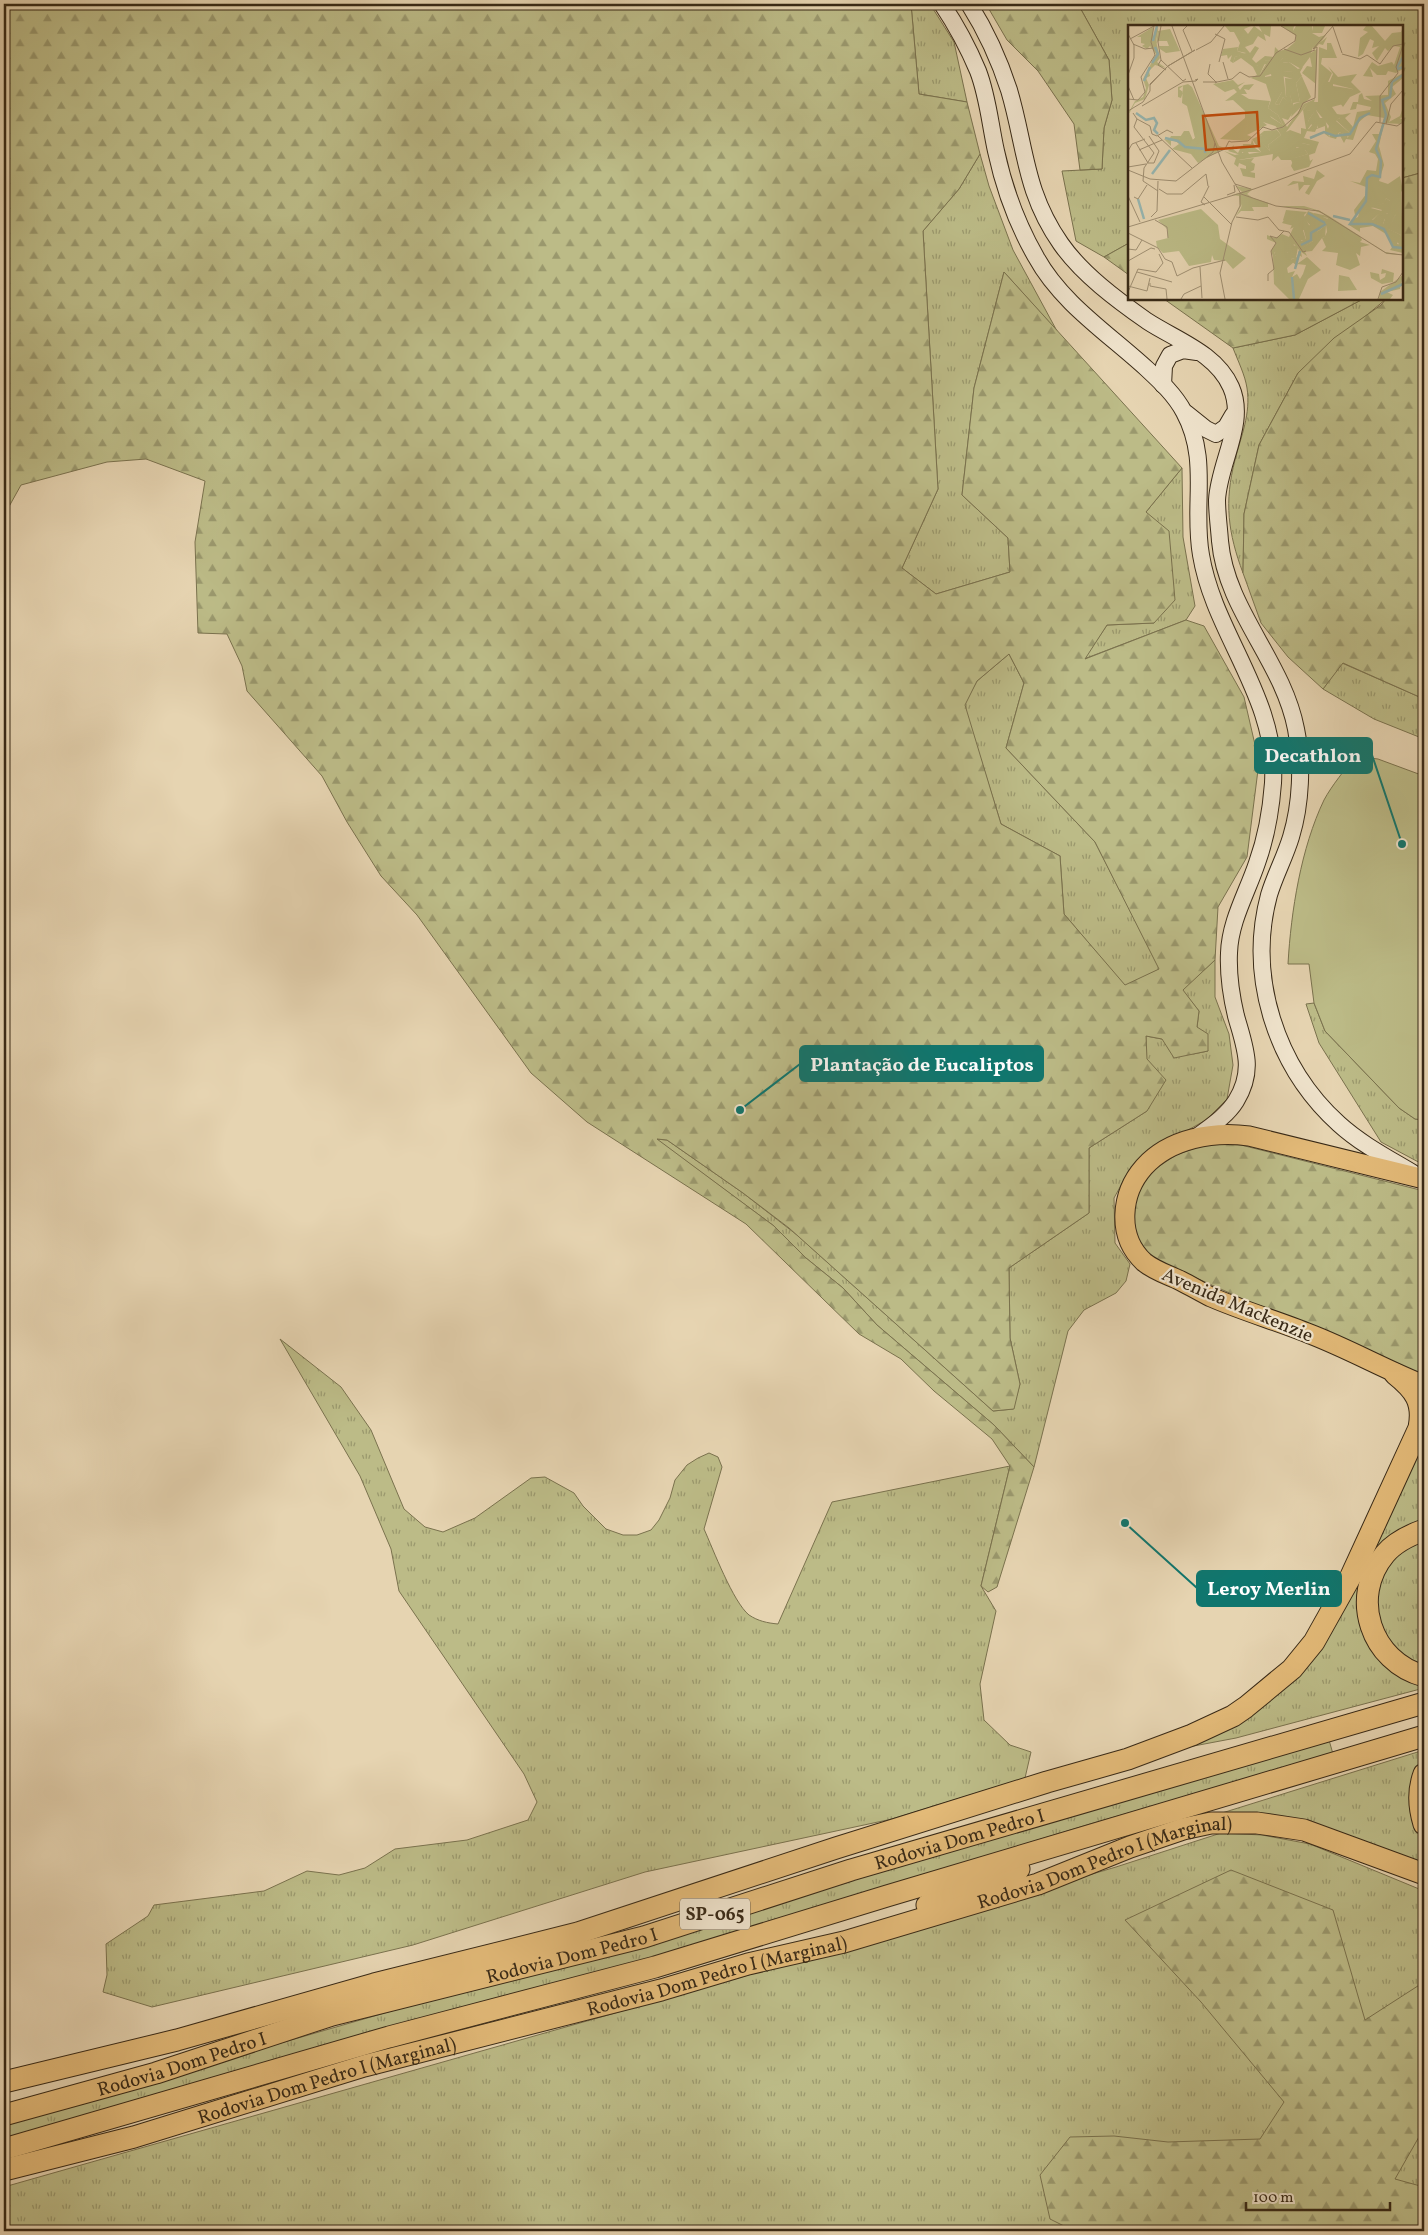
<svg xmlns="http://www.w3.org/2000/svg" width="1428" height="2235" font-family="Vollkorn,serif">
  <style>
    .grass { fill: url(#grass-tufts); stroke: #7a724e }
    .forest { fill: url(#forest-firs); stroke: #7a724e; fill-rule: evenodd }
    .pitch { fill: #bcbb87; stroke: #7a724e }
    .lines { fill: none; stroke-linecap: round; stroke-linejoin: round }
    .secondary-casing { stroke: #382916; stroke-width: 18 }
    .primary-casing { stroke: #382916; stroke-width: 21 }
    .highway-casing { stroke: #382916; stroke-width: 23 }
    .secondary { stroke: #efe3cc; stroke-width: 16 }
    .primary { stroke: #e3ba78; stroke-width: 19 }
    .highway { stroke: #e3ba78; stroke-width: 21 }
    .labels { text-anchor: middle; stroke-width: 4.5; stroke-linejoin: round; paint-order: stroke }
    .shield { fill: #efe3cc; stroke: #6f614d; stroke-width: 1 }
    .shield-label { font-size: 18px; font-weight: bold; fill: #382916 }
    .street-label { font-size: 19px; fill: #382916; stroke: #efe3cc }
    .inset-river { fill: none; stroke: #97b7b2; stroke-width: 2.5 }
    .inset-road { fill: none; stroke: #a09073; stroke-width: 1 }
    .view { fill: #c54f0e; fill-opacity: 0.15; stroke: #c54f0e; stroke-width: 2.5 }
    .inset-edge { fill: none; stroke: #382916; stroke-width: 2.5 }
    .leader { fill: none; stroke: #0f766e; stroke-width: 2 }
    .callout-dot { fill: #0f766e; stroke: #efe3cc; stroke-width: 2 }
    .callout { fill: #0f766e; stroke: #0f766e; stroke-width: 2 }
    .callout-label { font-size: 20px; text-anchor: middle; font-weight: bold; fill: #fff }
  </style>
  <defs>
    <pattern id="grass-tufts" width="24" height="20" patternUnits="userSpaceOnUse" patternTransform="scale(1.25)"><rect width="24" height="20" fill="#bcbb87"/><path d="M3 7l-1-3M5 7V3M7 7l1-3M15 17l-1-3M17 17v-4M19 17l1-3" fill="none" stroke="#9a986d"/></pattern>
    <pattern id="forest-firs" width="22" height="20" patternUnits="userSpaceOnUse" patternTransform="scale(1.25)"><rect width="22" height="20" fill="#bcbb87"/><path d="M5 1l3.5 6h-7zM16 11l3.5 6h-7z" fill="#9a986d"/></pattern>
  </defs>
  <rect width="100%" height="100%" fill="#e6d4b1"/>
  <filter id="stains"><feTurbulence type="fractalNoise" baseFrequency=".004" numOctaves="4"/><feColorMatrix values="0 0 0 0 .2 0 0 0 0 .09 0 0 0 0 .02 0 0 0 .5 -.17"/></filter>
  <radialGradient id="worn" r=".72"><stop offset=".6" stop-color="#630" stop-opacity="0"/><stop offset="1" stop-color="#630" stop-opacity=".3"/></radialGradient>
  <!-- grass -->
  <g class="grass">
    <polygon points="911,4 930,4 954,42 967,102 919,94"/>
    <polygon points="1078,4 1424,4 1424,172 1402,178 1402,26 1129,26 1129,243 1104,257 1076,241 1062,171 1102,169 1104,128 1112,100 1109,60"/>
    <polygon points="980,154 989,186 1013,250 1057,331 1004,272 974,388 962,495 1008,538 1010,572 936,594 902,568 938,489 923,231 959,189"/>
    <path d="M1363,299H1386L1298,373L1259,445L1244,514L1243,573C1228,533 1224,502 1235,460C1241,436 1251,414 1247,388C1245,375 1238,361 1233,348L1295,335Z"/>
    <polygon points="1182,468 1183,537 1195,606 1186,620 1084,659 1107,625 1154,623 1146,512"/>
    <polygon points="1009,654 1024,683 1006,748 1095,842 1160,969 1125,986 1064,914 1060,856 1001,824 964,705 977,681"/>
    <polygon points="1342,663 1424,699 1424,739 1374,719 1323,689"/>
    <polygon points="1215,960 1215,997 1229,1034 1233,1065 1227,1099 1206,1120 1172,1139 1130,1169 1114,1198 1115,1243 1130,1264 1126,1281 1116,1293 1084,1310 1068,1331 1034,1467 994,1425 877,1325 843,1288 806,1258 774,1226 656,1139 667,1140 743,1193 797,1235 993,1411 1013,1409 1020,1384 1010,1338 1009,1268 1089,1213 1089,1148 1147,1111 1146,1036 1162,1039 1193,1054 1208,1051 1197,1027 1199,1011 1182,990"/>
    <polygon points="1314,1003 1325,1031 1399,1108 1415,1119 1424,1120 1424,1165 1381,1142 1319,1043 1306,1004"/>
    <path d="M280,1339L341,1387L371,1430L404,1509L425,1527L443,1532L475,1518L531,1478L545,1477L574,1493L583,1506L606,1529L623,1535H637L651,1530L659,1520L670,1498L675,1480L687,1465L698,1458L709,1453L718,1457L722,1467L704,1529C713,1549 733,1602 749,1615C758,1621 767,1623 778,1624L832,1502L1010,1466L981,1586L996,1611L980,1684L984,1720L1010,1745L1031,1752L1025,1778L892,1819L645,1872L413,1945L152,2007L103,1992L107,1975L106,1944L148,1916L154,1905L264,1891L307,1871L339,1875L365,1868L395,1849L467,1840L528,1820L537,1802L524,1774L399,1591L391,1549L360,1476Z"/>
    <polygon points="1424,1421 1424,1524 1403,1532 1361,1614 1424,1682 1424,1688 1236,1738 1141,1756 1305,1665"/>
    <polygon points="1424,1538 1424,1667 1409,1662 1386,1641 1375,1604 1382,1572 1403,1546"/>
    <polygon points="1329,1740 1333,1754 1090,1824 699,1944 4,2140 4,2123"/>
    <polygon points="1424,1750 1424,1758 1415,1781 1414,1815 1424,1841 1424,1866 1222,1813"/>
    <polygon points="1221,1833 1262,1835 1310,1844 1424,1891 1424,2231 4,2231 4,2187 766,1970 1116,1867"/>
  </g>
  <!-- forest -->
  <g class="forest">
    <path d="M4,4H911L919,94L967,102L980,154L959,189L923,231L938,489L902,568L936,594L1010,572L1008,538L962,495L974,388L1004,272L1182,468L1146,512L1169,531L1175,600L1154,623L1107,625L1085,659L1186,620L1204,626L1244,697L1259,762L1247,857L1218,907L1215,960L1183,990L1199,1011L1197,1027L1208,1034V1051L1174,1058L1162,1039L1146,1036L1147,1059L1166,1080L1147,1111L1089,1148V1213L1009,1268L1010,1338L1020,1384L1014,1409L993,1411L789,1228L743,1193L667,1140L657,1139L774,1226L806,1258L843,1288L877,1325L994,1425L1034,1467L997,1587L988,1592L981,1586L1010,1466L992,1439L934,1391L901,1359L859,1334L746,1224L587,1122L531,1073L417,915L381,876L347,822L322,776L247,691L242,666L227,634L198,633L195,542L205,481L146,459L107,462L21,485L6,512H4ZM1009,654L1024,683L1006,748L1095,842L1159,969L1125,985L1064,914L1060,856L1001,824L965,705L977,681Z"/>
    <polygon points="986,4 1078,4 1109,60 1112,100 1104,128 1102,169 1080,170 1074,124 1038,71 1007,40"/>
    <polygon points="1424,172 1424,699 1343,663 1323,689 1288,657 1261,623 1243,573 1244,514 1259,445 1298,373 1334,338 1381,305 1386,299 1402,299 1402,178"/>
    <polygon points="1129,243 1129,275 1104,257"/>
    <polygon points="1164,299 1363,299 1295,335 1233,348"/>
    <polygon points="1206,1144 1241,1145 1424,1191 1424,1373 1406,1372 1147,1256 1132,1229 1134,1195 1146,1175 1176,1155"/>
    <polygon points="1231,1870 1333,1910 1365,2020 1424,1982 1424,2128 1395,2179 1424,2187 1424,2231 1074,2231 1050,2219 1040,2175 1070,2137 1114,2136 1168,2142 1260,2139 1284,2102 1201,2002 1125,1920"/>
  </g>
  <!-- pitch -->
  <path class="pitch" d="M1355,756L1378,759L1424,776V1120L1415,1119L1399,1108L1325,1031L1314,1003L1309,964H1288C1291,911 1301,848 1324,800C1332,785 1345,770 1355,756Z"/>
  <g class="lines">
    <!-- secondary casing -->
    <g class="secondary-casing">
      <g id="secondary">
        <path d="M942,4C956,25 968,47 978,71C988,97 990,124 996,151C1004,188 1017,224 1036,257C1061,303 1109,334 1147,369C1161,382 1175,395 1184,412C1210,460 1192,505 1201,555C1214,634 1278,698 1273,783C1271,810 1266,838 1257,863C1247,893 1230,921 1229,953C1228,975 1231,995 1236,1016C1245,1048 1255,1070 1236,1101C1226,1117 1208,1128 1194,1139"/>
        <path d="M969,4C986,31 999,59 1009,90C1026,147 1024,191 1061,244C1082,274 1117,300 1147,321C1176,340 1216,353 1231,387C1247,423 1219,462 1217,500C1217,513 1219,527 1220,541C1226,610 1283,661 1296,729C1303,763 1301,804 1291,837C1285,857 1275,875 1269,895C1247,977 1276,1067 1339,1124C1361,1144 1388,1158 1413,1173"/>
        <polyline points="1163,385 1164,366 1170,355 1183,350 1197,352"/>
        <polyline points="1186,413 1206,429 1216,434 1226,427 1233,415"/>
      </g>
    </g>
    <!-- primary casing -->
    <g class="primary-casing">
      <path id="primary" d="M1424,1179L1249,1136C1214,1131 1170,1138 1144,1167C1121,1193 1116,1236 1144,1262C1155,1271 1169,1275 1181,1281C1191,1286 1201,1292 1211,1297C1243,1311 1278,1321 1310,1334C1349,1349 1386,1370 1424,1385"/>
    </g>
    <!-- highway casing -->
    <g class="highway-casing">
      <g id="highway">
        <path d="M1424,1530C1410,1535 1395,1542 1385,1554C1349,1597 1371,1662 1424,1676"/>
        <path d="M1424,1774C1418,1790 1419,1808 1424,1824"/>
        <polyline points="927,1905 1019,1869"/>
        <path d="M4,2082L177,2040L374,1984L578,1933L836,1848L1047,1782L1128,1759L1192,1735L1233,1716L1246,1707L1292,1669L1314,1642L1351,1576L1419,1428C1424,1402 1415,1390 1395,1374"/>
        <path id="s1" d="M4,2115L156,2073L332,2015L644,1937L851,1870L1424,1703"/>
        <polyline points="4,2149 389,2037 655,1967 887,1896 1424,1736"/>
        <path id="s2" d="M4,2170L134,2137L364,2066L661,1990L748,1964L844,1942L1038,1884L1130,1847L1183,1829L1211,1823H1257L1304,1830L1424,1874"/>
      </g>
    </g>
    <!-- secondary -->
    <use href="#secondary" class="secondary"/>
    <!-- primary -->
    <use href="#primary" class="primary"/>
    <!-- highway -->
    <use href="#highway" class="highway"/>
  </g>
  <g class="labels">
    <!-- shield labels -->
    <rect class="shield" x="680" y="1898.5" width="70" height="31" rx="4"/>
    <g class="shield-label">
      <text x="715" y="1920">SP-065</text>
    </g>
    <!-- street labels -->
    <g class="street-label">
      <text transform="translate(1238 1304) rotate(23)" y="7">Avenida Mackenzie</text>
      <text dy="7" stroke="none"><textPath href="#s1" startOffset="995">Rodovia Dom Pedro I</textPath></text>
      <text dy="7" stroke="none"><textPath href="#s2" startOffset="1144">Rodovia Dom Pedro I (Marginal)</textPath></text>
      <text dy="7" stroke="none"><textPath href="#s1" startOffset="590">Rodovia Dom Pedro I</textPath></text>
      <text dy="7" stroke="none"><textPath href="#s2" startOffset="739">Rodovia Dom Pedro I (Marginal)</textPath></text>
      <text dy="7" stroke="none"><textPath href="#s1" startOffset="185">Rodovia Dom Pedro I</textPath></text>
      <text dy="7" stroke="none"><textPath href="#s2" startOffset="335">Rodovia Dom Pedro I (Marginal)</textPath></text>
    </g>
  </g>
  <!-- overview -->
  <g transform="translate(1128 25)">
    <rect width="275" height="275" fill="#e6d4b1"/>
    <path d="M97,1H123L116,4L120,9L126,1L134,7L131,1H143L142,12L136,9L138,16L130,11L125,19L117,22L122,28L127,21L131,23L124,34L128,38L137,31L146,32L147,22L151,26L159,24L167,17L168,11L153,1H166L165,6L168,1H184L185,6V1H197L194,8H184L191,12L198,10L193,17L199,12L195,20L191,19L186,25L185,22L183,28L189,24L188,59L174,48L179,41L184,42L182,32L173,44L161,37L154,38L155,33L151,38L139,35L137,36L141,37H136L127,41L137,38L132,49L136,46L137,52L149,50L153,56L154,67L147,79L151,80L155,72L161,78L164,77L162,70L158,72L157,53L165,54L154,51L155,46L171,47L174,51L168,58L172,77L165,78L167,84L160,95L154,93L159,102L176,79L187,74L186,77H190L191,22L199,25V18H203L209,33H194L193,39L204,48L200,57H205V61L225,64L215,79L204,82L209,89L215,90L208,96L223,109L222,112L211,107L208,114L201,112L203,109L198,107L197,101L186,105L187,102L190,103L189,99L198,100L200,104L201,101L188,85H179L187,86L180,96L184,98L180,104L187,107L179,106L176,113L191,117L189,122L183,123L185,124L187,126L182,125V120L174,118L177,122H169L163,127L177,125L180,129L167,133L165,139L163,135H153L150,131L144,136L145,129L110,135L113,130L100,126L106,120L105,124L110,128L114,120V128L119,125L121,129L133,127L124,114L134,110L131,115L142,126L140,120L153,110L149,104L156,102L149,103L141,91L155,100L150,90L140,83L143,75L138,59L123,53L129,50L125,42L113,33L105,38L107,32L118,28L109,26L112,18L106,7H102ZM180,78L175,85L178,104L173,103V109L162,105L158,107ZM42,4L52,26L38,28L32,24L31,21H41L39,16H30L28,19L30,6ZM60,59L64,62L91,121L97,123L70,138L63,129L44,124L51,119L49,117L56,106H61L65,115L67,113L59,81L54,78L55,61L51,64L55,67L53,73L50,72V62ZM108,161L125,164L119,169L125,173L150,181H176L192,186L201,191L257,227L275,230L259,229L232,211L234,215L232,217L242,220L233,222L232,231L228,228L232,240L222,245L208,240L210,228L194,226L198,222L194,213L184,226L176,227L174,223L185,216V210L189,209L196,213L199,207L198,200L189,207L200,193L187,191L186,188L200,191L183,184H176L150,181L140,178V182H124L126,186H113L108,191L113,183L114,179L103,199L112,181L111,171L104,170L114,167ZM273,164L275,220L272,221L269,216L273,210L260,204L268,189L263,196L259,188L255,199H248L244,196L254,185L243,182L256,178L258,173L262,176V172ZM73,184L90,200L92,214L118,233L105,244L98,236L86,235L84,230L83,237L61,241L51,226L35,228L29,222L28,216L40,213L39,204L30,195ZM158,185L179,187L176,190L183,204L175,205L178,215L167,216L166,202L162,204L164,200L155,195ZM148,219L160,228L165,220L170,222L168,233L163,234L166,237L159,243L160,248L167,246L164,252L169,249L172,254L175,249L178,240L169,239L179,232L193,245L180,254L171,274H161L146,259L145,231H148L146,229L150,223L145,226ZM254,244L266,248L265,257L254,259L243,253L242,247L251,249L252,255L257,252L258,248L253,249ZM211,250L221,252L229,265L210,266Z" fill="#bcbb87" fill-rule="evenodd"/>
    <path d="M29,1L30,6L28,16L32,33L29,37L38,43L27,40L21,46L22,51L18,53L21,60L17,74L7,78L2,87L0,89L7,76L15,72L18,63L15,54L28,29L22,21L19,24L14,21L17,19L13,18V12H9L25,2V16ZM238,1H244L257,16L264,8L273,7L275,2V44L268,48L260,46L258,50H249L242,43L245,52L235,51L244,37L250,41L264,37L266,40L272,22L266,21L260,26L257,23L249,36L244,28L251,21L244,23L246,16L242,14L235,29L230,32L232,13L240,7L235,5ZM110,22L109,26L118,29L107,32L105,38L102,36L104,30L100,34L99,30L93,31L95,24ZM155,33V38L161,37L170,44L175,42L172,47L183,72L163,92L166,79L172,77L168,58L174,51L167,48L164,54L165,47L155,46L158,72L165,66V56L166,67L162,69L164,77L161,79L155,72L151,80L147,79L154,67L142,68L146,67L143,49L137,51L136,58V46L132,49L138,39L127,41L126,40L139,35L151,37ZM200,41L210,52L229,49L223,57L233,67L222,72L215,82L212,78L225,64L201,58L205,49ZM275,48V53L264,62L268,69L257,78L263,92L261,97L272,91L275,82V91L272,94H275L273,99L256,98L251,121L256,140L251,156L260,159L272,151L275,166L268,168V173H262V176L258,173L257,178L243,183L254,186L244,195L250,194L248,198L255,199L257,194L253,192L255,189H263V195L268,189L261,204L273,210L269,219L275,220V228L262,225L265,221L258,209L245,201L232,203V207L221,200L223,195L230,192L231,188L227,190L226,185L239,168L238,162L222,156L232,158L239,145L248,146L250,134L247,129L241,127L248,116L244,109H251L256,93L239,90L231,97L225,115L218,114L216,118L210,107L220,110L219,113L223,109L208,95L212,93V90L223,88L217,93L225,102L229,87L242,85L243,82L229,79L228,84L222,85L225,77H230L231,70L234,68L236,74L244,76L237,71L260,70V56ZM105,55L110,60L117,57L110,62L112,65L116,60L126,59L121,65L116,64L119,69H113L121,74L142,76L140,83L150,90L155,100L142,91L150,102L135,97L139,100L119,110L124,112L119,116L92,114L117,93V86L105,75L97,76L109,67L106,64L97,67L85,59ZM179,85H188L192,93H197L201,112L197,109V100H190L187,107L180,105L184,100L180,96L186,87ZM149,105L153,110L140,120L142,126L130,115L134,110L126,114L136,106ZM43,111H54L51,114L57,121L67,113L70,116L68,121L73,124L77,122V116L80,121L85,117L84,128L79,124L78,132L75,126L60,122L53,125L54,120L47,116H43V121L36,114L41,115ZM124,114L127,123L133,127H113L115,119H123ZM174,118L189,122L187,128L181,130L182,136L185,134L181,142L166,146L163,141L166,133L180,129L177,125L173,129H163L162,121L168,123L175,121ZM96,126L107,130L116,128L111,135L126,133L123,137L127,139L126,145L122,147L127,148V153L115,151L112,143L118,144V141L111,138L110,142L106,139L108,133ZM189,145L197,151L189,156L181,170L177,168L182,160H176L171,166L170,158L159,161L165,156L176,157L175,151L186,154ZM180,186L200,194L189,207L198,200L197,213L185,210V216L175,223L179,231L173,227L174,232L171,230L169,241L162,235L169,232L171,225L166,219L162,229L152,224L146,228L148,231H145L143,226L148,218L139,214V210L147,213L154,209L161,212L166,201L154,198L156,195L167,197V216L173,211V216L178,214L175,202L182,200L176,193ZM67,200L72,214L78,218L77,227L72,230V224L67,221L62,239L54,230L63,229L65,223L60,222L63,217L58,215L57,203ZM275,250L272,264L259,267L265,270L262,274H251L252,267Z" fill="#bcbb87"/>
    <path class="inset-river" d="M25,16L29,1M275,32L269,42L270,44L275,42M24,38L30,29L27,22M275,50L264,57L262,72L254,75L258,90L248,124L253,136L252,152L244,150L239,153L238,176L222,199H244L256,204L265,222L275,223M16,56L22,42M8,88L18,95L26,93L29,98L26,105L30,109M37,113L50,116L57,122L77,124V128M182,113L196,107L207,111L222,109L232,93L242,88M24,149L42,125M10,174L16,194M180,188L197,198M205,191L222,195M173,220L183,215V208L198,199M167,244L172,226M164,252L166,274M253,269L275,259"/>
    <path class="inset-road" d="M33,1L30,17L33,35L55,56L58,54M44,1L94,137L113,169L148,181L191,186L258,228L275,230M59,1L55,5L64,26M205,2L214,28M0,9L6,20V33L0,50M87,9L97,14L91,37M2,14L26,1M5,19L17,24L25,23M156,24L173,30L187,25M68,25L83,17L96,1M214,29L232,34L239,30M239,30L252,39L265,21L275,19M33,35L30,40L38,45M95,37L100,54M82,39L80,49L88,57M75,57H89L87,58M89,57L104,54L112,47L121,52L132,51L148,28L167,16L168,10L153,1M0,61L6,75M0,74L10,75L17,67L13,52L27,30L23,17L26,1M14,81L55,57L68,56L70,54L67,55M0,86L15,77L22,66V59L40,41L67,25L40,41L22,60M5,88L9,94L6,102L26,128L16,143L15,156L30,166M9,94L22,101L24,109L29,111M252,97V71L270,48L268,42L275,20M258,99L263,79L275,65M29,111L39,105L45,108M30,111L64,143M103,117L120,116L135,102L144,105L155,102L170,89L175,78L187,73L189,22L185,24L205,1M8,118L20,138H26L31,126L21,111M11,125L34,115M0,126L4,119L17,114M79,132L85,127L87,118M0,142L18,139M0,145L22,154L48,156L79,132L97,124L101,116L103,117M107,159L123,164M31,164L39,169H54L78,149L80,161M99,170L107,167L106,160M0,171L12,197M6,172L10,174L19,160M76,172L104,200M77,180L73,177L81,161M23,192L29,186L30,156M108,192L130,195L140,192M140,192L151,205L161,207L175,227L178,226M27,195L39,202L40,213M0,202L126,164L222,129L248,97L269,101L275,97M0,208L30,223L37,234L44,237L49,251L65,243L97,235M0,224L8,225L14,215M0,236L23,223L27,224M72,242L74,273M9,247L44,257M140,256V249L146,244L143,226L148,218L142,211L149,213L156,206M22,258V261L38,264L39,274M0,261L19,266L22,253M0,267L10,244L28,247L35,238L31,229M53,274L56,269L73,261M97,274L92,248L104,197L112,181V168M250,274L254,262L268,257L275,247"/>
    <path class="view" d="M129,87L131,121L78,125L75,91Z"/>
    <rect width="275" height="275" class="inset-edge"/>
  </g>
  <!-- callouts -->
  <path class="leader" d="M1402 844L1372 755M740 1110L800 1064M1125 1523L1197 1588"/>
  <g class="callout-dot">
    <circle cx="1402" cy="844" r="5"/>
    <circle cx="740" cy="1110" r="5"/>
    <circle cx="1125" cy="1523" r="5"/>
  </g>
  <g class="callout">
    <rect x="1255" y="738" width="117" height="35" rx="5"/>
    <rect x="800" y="1046" width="243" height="35" rx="5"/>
    <rect x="1197" y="1571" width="144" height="35" rx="5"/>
  </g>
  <g class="callout-label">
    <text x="1313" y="762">Decathlon</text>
    <text x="922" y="1071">Plantação de Eucaliptos</text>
    <text x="1269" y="1595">Leroy Merlin</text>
  </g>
  <!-- margin -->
  <rect width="1428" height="2235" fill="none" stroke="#e6d4b1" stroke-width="20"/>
  <rect x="5" y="5" width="1418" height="2225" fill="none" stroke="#382916" stroke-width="2.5"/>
  <rect x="10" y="10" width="1408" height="2215" fill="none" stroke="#382916"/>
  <!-- scale -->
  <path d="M1246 2202v8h144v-8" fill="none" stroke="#382916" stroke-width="2.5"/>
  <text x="1253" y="2202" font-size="15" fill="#382916" stroke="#efe3cc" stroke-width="4" paint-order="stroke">100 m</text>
  <rect width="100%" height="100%" filter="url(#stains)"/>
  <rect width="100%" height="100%" fill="url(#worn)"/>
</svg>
